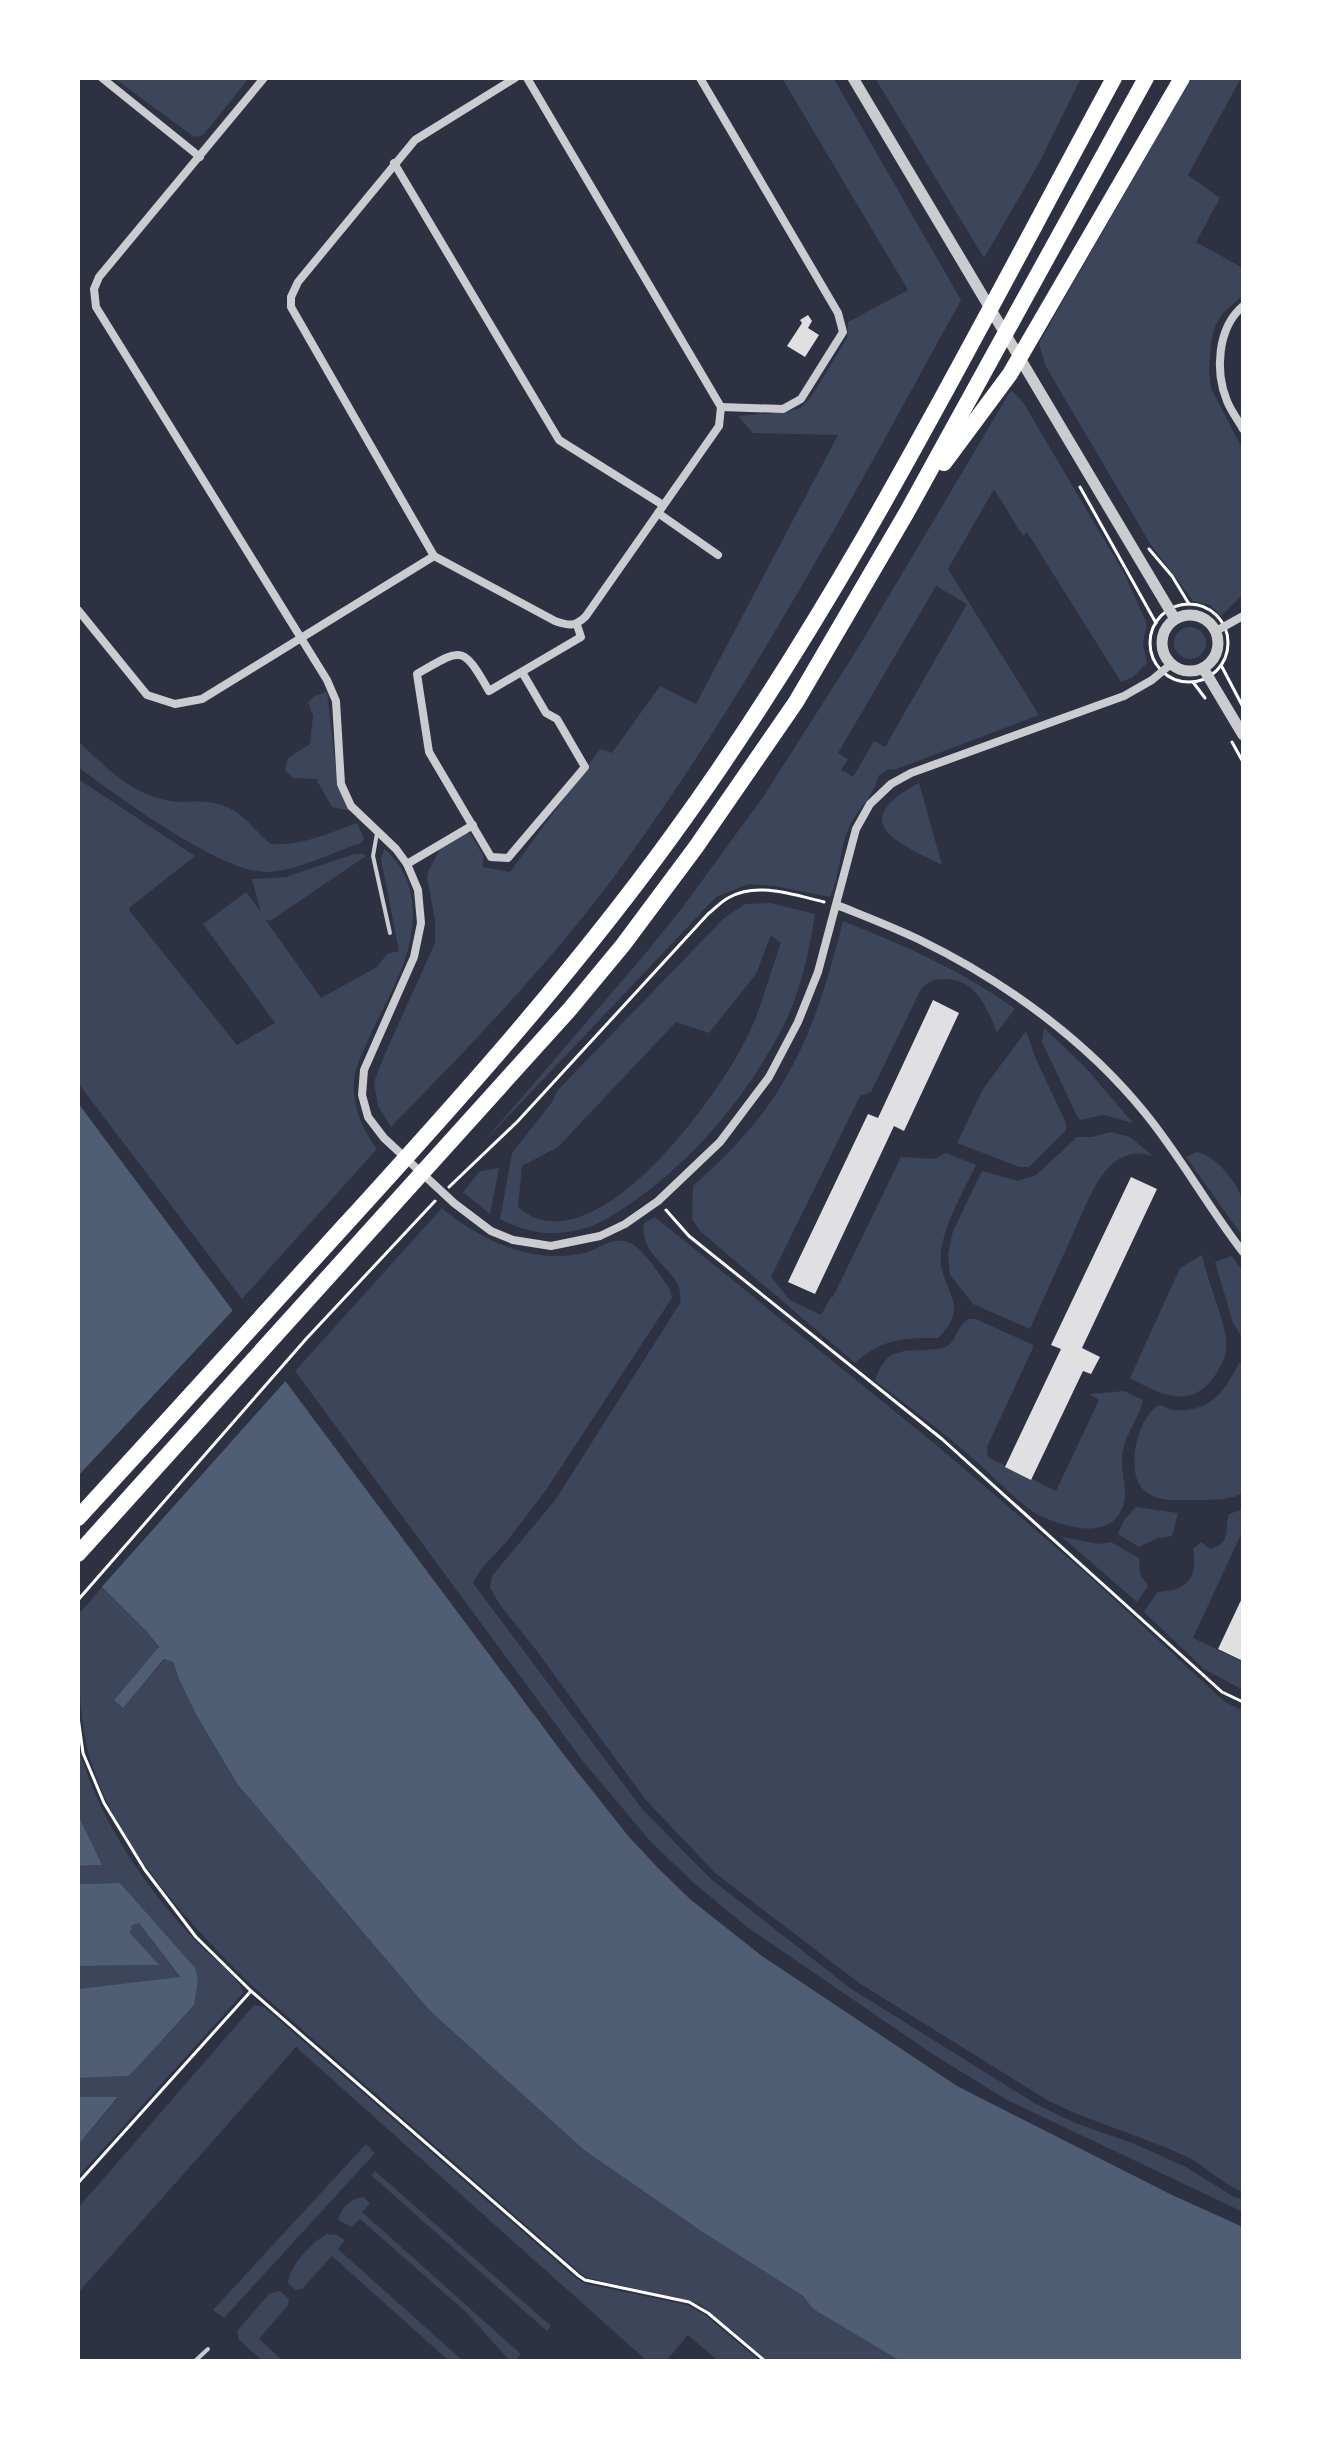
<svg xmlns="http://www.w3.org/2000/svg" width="1321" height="2439" font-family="Figtree,sans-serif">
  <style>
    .green { fill: #3c4559; fill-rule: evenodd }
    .water { fill: #4f5d75 }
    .pier { fill: #2d3142 }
    .building { fill: #e0e0e3 }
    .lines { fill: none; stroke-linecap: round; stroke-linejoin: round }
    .path { stroke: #fff; stroke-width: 3 }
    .service { stroke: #caccd0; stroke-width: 4 }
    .minor { stroke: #caccd0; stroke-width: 8 }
    .tertiary { stroke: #caccd0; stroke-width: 11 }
    .motorway { stroke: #fff; stroke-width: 16 }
  </style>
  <rect width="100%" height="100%" fill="#2d3142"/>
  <!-- green -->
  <g class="green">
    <polygon points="114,78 249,78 203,135 194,137"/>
    <path d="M782,78L834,79L961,300C857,489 756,679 630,855C560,953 475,1041 391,1127L378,1106L374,1082L384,1056L435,943V920L427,878L428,872L441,847L463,834L470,833L483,855V867L510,872L600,749L612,753L660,686L696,704L838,435L753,433L738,416L785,412L800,408L811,397L847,338L848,322L908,290Z"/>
    <polygon points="875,78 1081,78 1039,163 984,258"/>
    <polygon points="1191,78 1241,78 1188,175 1220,198 1196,242 1243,268 1243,295 1223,313 1215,326 1211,342 1209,371 1211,388 1243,450 1243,594 1221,616 1210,605 1193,601 1151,545 1045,365 1039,343"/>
    <path d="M1011,390L1023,402L1125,575L1147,624L1143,643L1147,663L1133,677L1121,682L1027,532L1023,536L994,489L948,569L1039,715L894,770L889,769L878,776C875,797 856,809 848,830C839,851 840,877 830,897L774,886L749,884L716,897L480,1146L645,954L682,908L763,797L858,648ZM936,586L967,604L885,747L874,741L853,777L841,770L848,759L838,753Z"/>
    <circle cx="1190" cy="643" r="16"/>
    <polygon points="327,692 336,769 342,794 350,811 332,807 316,779 293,778 285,770 288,758 310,744 313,716 308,702 315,696"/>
    <path d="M78,741C105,766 128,792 165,800C190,805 207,796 233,810C247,818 258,834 271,844C302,846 329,833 357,823L364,838L361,843C333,852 295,872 266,872C220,872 117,796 78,767Z"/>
    <path d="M78,779L195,856L129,908V910L237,1045L275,1023L203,924L246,892L261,912L252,879L286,877L354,854H363L366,856L270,921L265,919L321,998L377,967L387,954L399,951L381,859L384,849C397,859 406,874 410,890C423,944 390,992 368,1040C363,1053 355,1067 354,1081C352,1105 363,1131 377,1149L242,1299L78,1083Z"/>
    <path d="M919,783L942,865C896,842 846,822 919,783Z"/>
    <path d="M770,903L815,914C809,952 801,990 784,1025C748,1095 695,1159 630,1204C616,1213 599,1225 582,1229C554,1237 526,1233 500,1219L512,1153L552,1102L557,1091L723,919L745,904ZM771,935L781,943C769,975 761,1011 745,1041C717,1098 592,1272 518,1207L522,1166L558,1147L676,1022L709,1033L756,974Z"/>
    <path d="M843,921C903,945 962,970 1015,1009L997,1032C986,1006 976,979 944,979C934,979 928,982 921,989L871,1092L860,1096L771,1277L790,1300L821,1315L831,1297H833L901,1157L935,1159L946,1153L976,1165C963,1192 945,1222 941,1252C937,1290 974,1302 938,1338C902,1338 882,1339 855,1363L700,1231L692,1219L693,1186C723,1159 754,1128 776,1094C810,1042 828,981 843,921Z"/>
    <polygon points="1044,1028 1085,1067 1133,1123 1103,1115 1081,1120 1078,1118 1042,1042"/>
    <polygon points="1026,1031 1036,1059 1066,1123 1066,1130 1029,1167 1019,1167 957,1143 983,1089"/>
    <path d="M1111,1132L1130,1137L1154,1157C1138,1150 1122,1154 1109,1167C1094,1183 1085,1207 1076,1227C1061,1261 1045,1295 1030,1329L973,1304L950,1275L948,1254L953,1231L982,1171L1018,1181L1036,1175L1077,1137H1092Z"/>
    <path d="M1197,1152C1216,1156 1240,1184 1243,1204C1245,1214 1243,1226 1243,1237L1186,1157Z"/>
    <polygon points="499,1168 490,1214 463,1192 480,1171"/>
    <path d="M442,1208C479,1240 534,1265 584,1253C600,1249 613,1235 630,1243C643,1248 661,1277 670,1289L672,1298L546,1490L508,1540L482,1568L473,1583L643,1810L711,1879L850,1988L1036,2104L1075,2123L1135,2144L1186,2167L1234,2197L1243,2199V2212L1007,2100L934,2055L747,1927L694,1883L650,1841L582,1760L295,1371Z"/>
    <path d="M655,1217L940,1448L1088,1575L1225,1702L1243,1711V2192C1222,2184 1206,2166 1185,2156C1140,2135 1092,2123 1047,2100L859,1983L715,1873L645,1799L536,1650L500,1605L490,1588L492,1576L556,1499L680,1303C686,1269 638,1261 644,1223Z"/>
    <path d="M1202,1255C1208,1283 1222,1312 1226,1339C1228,1353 1223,1362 1216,1374C1192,1411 1161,1395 1130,1378L1180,1268Z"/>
    <polygon points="1232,1256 1243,1272 1243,1339 1233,1323 1215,1262"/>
    <path d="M969,1319H976L1033,1345V1348L987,1447L988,1457L1056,1491L1099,1400L1089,1394L1124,1391L1143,1400C1139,1420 1123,1436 1122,1458C1121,1479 1132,1498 1117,1517C1099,1539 1059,1525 1037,1514C1020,1505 993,1476 977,1462C944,1433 910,1407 875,1381C888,1338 915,1356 945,1347C957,1343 956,1325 969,1319Z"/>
    <path d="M1243,1362V1471L1241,1494C1228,1501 1207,1500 1192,1500C1177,1500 1157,1502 1145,1491C1123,1473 1139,1411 1161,1405C1170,1410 1174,1411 1185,1410C1215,1407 1226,1388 1239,1363Z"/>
    <polygon points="1136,1507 1178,1513 1172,1536 1158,1538 1139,1547 1118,1534 1124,1520"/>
    <path d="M1243,1509V1530L1193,1638L1243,1662V1690L1204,1669L1144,1612L1157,1593C1164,1590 1170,1591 1177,1589C1195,1582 1196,1565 1193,1549L1201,1542L1210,1549C1232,1543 1224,1530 1229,1514Z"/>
    <polygon points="1062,1537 1099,1544 1111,1542 1139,1558 1140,1574 1148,1586 1137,1602"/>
    <path d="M102,1587L147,1632L159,1648L114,1700L123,1707L165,1659L173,1662L179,1679L238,1785L429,2010L584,2150L701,2231L803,2296L813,2309L900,2361H768L700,2304L585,2277L251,1985C186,1921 103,1831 85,1738C78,1697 78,1656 78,1615Z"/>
    <path d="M78,1744C96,1815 144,1886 194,1939C209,1956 235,1973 244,1992L78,2177V2145L118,2098L78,2097V2078L129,2076L198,1979L120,1883L78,1884V1866L101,1865L78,1815Z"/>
    <polygon points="139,1923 180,1978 78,1989 78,1966 158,1965 130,1933 132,1924"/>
    <polygon points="254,2005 264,2007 577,2279 586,2284 688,2305 705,2315 760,2361 718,2361 688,2335 666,2361 647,2361 296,2047 78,2293 78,2208"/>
    <polygon points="366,2144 375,2153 224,2318 213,2310"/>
    <polygon points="375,2171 551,2326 547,2331 371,2175"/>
    <path d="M363,2197L370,2203L362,2212L521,2354L515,2361H510L466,2312L360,2219L352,2227L338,2220C341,2207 351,2199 363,2197Z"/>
    <path d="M327,2234L337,2235L345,2240L338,2249L463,2361H449L332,2256L302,2289L295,2290L288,2283C289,2266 312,2242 327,2234Z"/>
    <polygon points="280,2291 289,2299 288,2305 259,2339 283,2361 263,2361 239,2340 237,2331 269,2294"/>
  </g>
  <!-- water -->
  <g class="water">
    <polygon points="78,1103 564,1755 629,1837 659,1869 691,1900 762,1956 957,2086 1172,2195 1243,2227 1243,2361 900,2361 813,2309 803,2296 701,2231 584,2150 429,2010 238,1785 197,1716 179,1679 173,1662 164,1659 123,1708 114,1700 159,1647 147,1632 102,1587 78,1553"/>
    <polygon points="78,1815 102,1865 78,1866"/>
    <polygon points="120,1883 195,1968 198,1979 194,2005 129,2076 78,2078 78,1989 180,1977 139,1923 132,1925 130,1933 159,1965 78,1966 78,1884"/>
    <polygon points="78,2097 118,2097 78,2145"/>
  </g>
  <!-- pier -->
  <polygon class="pier" points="236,1307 289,1377 99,1590 78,1560 78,1476"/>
  <!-- building -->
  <g class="building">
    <polygon points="808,315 812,321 808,328 819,335 805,357 787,346 802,323 800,320"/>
    <polygon points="933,1000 959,1013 904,1131 894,1126 815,1294 788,1282 868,1114 878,1118"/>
    <polygon points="1131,1177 1157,1189 1082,1348 1100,1357 1091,1374 1083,1371 1031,1480 1005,1467 1061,1349 1051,1345"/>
    <polygon points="1243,1596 1243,1661 1218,1649"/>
  </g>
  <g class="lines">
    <!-- path -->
    <g class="path">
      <polyline points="1080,487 1156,623"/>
      <polyline points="1149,549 1172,576 1189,604"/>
      <circle cx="1189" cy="643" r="39"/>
      <polyline points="1221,665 1243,707"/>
      <polyline points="1193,682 1205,698"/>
      <polyline points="1232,742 1243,762"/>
      <path d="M449,1187L517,1122L708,914C714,909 721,902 728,898C756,881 795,895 824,902"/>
      <polyline points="666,1210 689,1236 942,1439 1222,1692 1243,1702"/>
      <polyline points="78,1600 306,1339 435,1201"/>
      <polyline points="78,1717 83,1753 104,1803 145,1870 196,1937 251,1991 579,2276 585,2280 689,2302 708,2313 765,2361"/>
      <polyline points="78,2183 251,1991"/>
    </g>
    <!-- service -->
    <g class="service">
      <polyline points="377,833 373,856 390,933"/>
      <polyline points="195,2361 208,2349"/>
    </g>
    <!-- minor -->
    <g class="minor">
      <polyline points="102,78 200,157"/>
      <polyline points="264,78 99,277 94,289 96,307 327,680 336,701 341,784 351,806 396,849 407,864 418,890 421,923 414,957 364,1070 362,1095 368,1117 384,1138 454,1203 491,1231 513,1240 551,1246 600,1236 625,1224 658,1201 720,1142 769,1077 798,1022 818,972 856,829 870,804 891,784 911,773 1124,696 1152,680 1171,664"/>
      <polyline points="527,78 721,407"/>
      <polyline points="700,78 838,313 843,332 801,399 783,409 721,407"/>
      <polyline points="394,163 559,440 663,505"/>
      <path d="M1243,306C1217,328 1215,372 1227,401C1231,411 1238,420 1243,429"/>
      <polyline points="658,513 718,555"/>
      <polyline points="434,556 291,307 291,297 298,282 415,140 515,78"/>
      <path d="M78,610L147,695L175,704L202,699L434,556L555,621C569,626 575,627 586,616L719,426L721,407"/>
      <polyline points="1216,631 1243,616"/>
      <path d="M522,672L546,713L557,719L585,767L508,858L491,857L429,752L417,674C462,648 462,644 489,691L581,637L577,625"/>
      <polyline points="407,864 473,825"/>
      <path d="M837,905C864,916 893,927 920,940C1004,981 1086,1040 1145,1113C1181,1157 1208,1207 1243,1252"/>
    </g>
    <!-- tertiary -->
    <g class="tertiary">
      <polyline points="853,78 1175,619"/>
      <circle cx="1190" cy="643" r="28"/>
      <polyline points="1203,668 1243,735"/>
    </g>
    <!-- motorway -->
    <g class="motorway">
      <polyline points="944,463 1010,374 1182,78"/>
      <path d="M78,1518C167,1421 255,1324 344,1226C458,1101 572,974 672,836C844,600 975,334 1114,78"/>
      <polyline points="78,1554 570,1009 623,945 696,847 796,702 907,512 1146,78"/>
    </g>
  </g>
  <!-- border -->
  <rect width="1321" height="2439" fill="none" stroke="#ffffff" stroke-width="160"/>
</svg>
